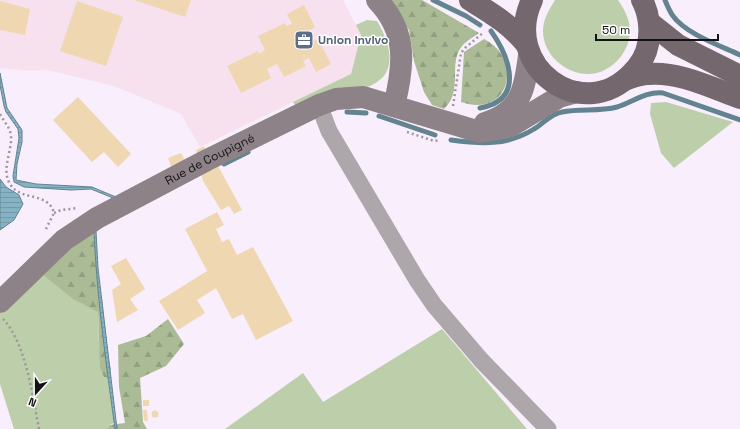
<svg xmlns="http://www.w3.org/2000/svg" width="740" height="429" font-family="'Space Grotesk',sans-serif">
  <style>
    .commercial { fill: #f7e1ef }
    .green { fill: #bcceaa }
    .forest { fill: url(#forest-firs) }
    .water { fill: url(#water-rules); stroke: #638390 }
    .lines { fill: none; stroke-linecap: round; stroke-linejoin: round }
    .stream { stroke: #638390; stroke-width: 5 }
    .building { fill: #efd7b2 }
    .path { stroke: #9d96a0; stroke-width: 2.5; stroke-dasharray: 2 3; stroke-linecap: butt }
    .street { stroke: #ada6aa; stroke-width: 17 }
    .secondary { stroke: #8c8287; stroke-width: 22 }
    .primary { stroke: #74686e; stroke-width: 22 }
    .labels { text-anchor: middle; stroke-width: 3; stroke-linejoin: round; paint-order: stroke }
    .service-label { font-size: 12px; font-weight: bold; fill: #4e5e75; stroke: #fff; text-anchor: start }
    .street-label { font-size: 12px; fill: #151216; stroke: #fff }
  </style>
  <defs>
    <pattern id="forest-firs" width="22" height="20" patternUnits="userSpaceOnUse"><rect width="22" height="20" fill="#aabb96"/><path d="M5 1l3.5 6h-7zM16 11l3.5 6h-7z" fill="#91a081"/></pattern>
    <pattern id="water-rules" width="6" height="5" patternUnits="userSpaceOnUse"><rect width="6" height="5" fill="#85b3c5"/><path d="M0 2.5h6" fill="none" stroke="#7299a8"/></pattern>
  </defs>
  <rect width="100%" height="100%" fill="#f8eefc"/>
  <!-- commercial -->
  <polygon class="commercial" points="0,0 343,0 361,35 351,74 200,147 181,114 114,86 47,70 29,71 0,68"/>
  <!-- green -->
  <g class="green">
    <path d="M555,0H618C624,9 630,19 630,31C630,52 611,73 590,74C566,75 543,55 543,31C543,19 549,10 555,0Z"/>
    <path d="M367,20L377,21C389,41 400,72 372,85C365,89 355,89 348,92C331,97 314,103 297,108L293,102L351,74L361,35L356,25Z"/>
    <polygon points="666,102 733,122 674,168 661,153 650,114 651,103"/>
    <polygon points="42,274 98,312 99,344 104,377 108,379 114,423 109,425 108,429 14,429 0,384 0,313"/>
    <polygon points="442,329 527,429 225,429 303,373 323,402"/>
  </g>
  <!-- forest -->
  <g class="forest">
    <path d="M387,0H422L479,33C472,38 464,42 460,49C449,66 463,91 444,109L432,105L424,92L414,61L409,30Z"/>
    <path d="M484,39C523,58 511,119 461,102L464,52Z"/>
    <polygon points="94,232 99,290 102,298 109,362 111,369 108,379 104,377 100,368 98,312 73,299 42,274 74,242"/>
    <polygon points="168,319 184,344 166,366 140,378 143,422 147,429 108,429 109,425 125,423 119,387 118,345 146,336"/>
  </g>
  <!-- water -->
  <g class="water">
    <polygon points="0,73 7,108 22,130 22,142 17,164 16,180 36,184 92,187 116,197 113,198 91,189 71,190 24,187 14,182 13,176 19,138 18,129 6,112 4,106 0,85"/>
    <polygon points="0,179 6,187 19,195 23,204 14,220 0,230"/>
    <path d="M96,231L98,268L117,429H115C106,364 97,298 94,232Z"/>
  </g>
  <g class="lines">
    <!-- stream -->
    <g class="stream">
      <polyline points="433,0 466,16 480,25"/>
      <path d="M665,0C667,5 670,12 673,16C686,34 721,46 740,55"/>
      <path d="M480,108C525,100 510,58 491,31"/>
      <polyline points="347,112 366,113"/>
      <polyline points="379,116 435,135"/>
      <path d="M451,140C481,144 507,146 534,129C543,124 550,114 562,112C580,108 599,112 617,107C633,102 646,91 663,93L740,120"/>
      <polyline points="224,164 248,152"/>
    </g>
  </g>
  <!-- building -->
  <g class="building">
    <polygon points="134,0 191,0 185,17"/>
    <polygon points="0,1 30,9 25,35 0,30"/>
    <polygon points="77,1 123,17 106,66 60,51"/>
    <polygon points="304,5 315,27 309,31 314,41 318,39 331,64 316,72 309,58 303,61 306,66 284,77 277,64 267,69 271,78 241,93 227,66 258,51 259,54 265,50 258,36 285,23 286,26 292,24 287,14"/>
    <polygon points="78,97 131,154 118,167 104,152 92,162 53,120"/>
    <polygon points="204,146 206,151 198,155 196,150"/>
    <polygon points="181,153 188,166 173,172 168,158"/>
    <polygon points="217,164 242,210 234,214 229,206 221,210 203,181 201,173"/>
    <polygon points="217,212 224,225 216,229 222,242 229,239 237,255 253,247 293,321 256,340 243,314 232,319 216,288 197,300 205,313 178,330 159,301 207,271 185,229"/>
    <polygon points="126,258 145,289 130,299 138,310 117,322 112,290 121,284 111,266"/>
    <rect x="143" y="400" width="6" height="6"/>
    <polygon points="143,410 147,410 148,421 144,421"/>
    <circle cx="155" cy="414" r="3.5"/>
  </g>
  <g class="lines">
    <!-- path -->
    <g class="path">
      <polyline points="453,106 461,53 465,48 484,32"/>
      <path d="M0,114C4,122 10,127 11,136C12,152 1,170 10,184C21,202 48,191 54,213L45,231"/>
      <polyline points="407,132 434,141 440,140"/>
      <polyline points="54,213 61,210 78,208"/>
      <path d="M3,319C26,343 33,398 39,429"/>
    </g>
    <!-- street -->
    <polyline class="street" points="319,105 329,131 417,280 434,305 481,360 548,429"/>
    <!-- secondary -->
    <g class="secondary">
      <path d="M377,0C408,32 404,66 394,106"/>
      <path d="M485,123C521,112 525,89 529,55"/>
      <path id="s1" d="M0,302L64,240L97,218L207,160L319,105L336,99L363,97L480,132L509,127L559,97L577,92"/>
    </g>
    <!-- primary -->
    <g class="primary">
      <path d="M470,0C491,13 510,24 526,44"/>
      <path d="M532,0C501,66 582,126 632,73C640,65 646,56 648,44C651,30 649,13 642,0"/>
      <polyline points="649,22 678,45 740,76"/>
      <path d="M627,79C633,77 641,74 648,74C678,71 712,88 740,98"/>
    </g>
  </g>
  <!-- icons -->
  <defs>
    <g id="office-square" transform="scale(1)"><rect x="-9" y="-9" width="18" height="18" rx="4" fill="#5c6f8a" stroke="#fff"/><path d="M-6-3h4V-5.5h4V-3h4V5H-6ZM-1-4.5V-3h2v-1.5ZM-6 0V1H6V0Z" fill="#fff"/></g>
  </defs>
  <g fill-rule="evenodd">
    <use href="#office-square" x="304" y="40"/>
  </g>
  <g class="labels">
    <!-- service labels -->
    <g class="service-label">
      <text x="318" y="44">Union Invivo</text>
    </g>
    <!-- street labels -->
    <g class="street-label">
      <text dy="4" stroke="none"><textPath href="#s1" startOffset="256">Rue de Coupigné</textPath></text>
    </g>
  </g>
  <!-- north arrow -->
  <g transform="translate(36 393) rotate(201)" stroke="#ffffff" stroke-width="3" paint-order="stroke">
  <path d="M0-3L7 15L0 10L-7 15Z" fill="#151216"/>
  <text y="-6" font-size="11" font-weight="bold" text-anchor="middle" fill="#151216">N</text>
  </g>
  <!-- scale -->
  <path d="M596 34v6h122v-6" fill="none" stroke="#151216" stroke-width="2"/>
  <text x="602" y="34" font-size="12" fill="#151216" stroke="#ffffff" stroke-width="3" paint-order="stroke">50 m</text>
</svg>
